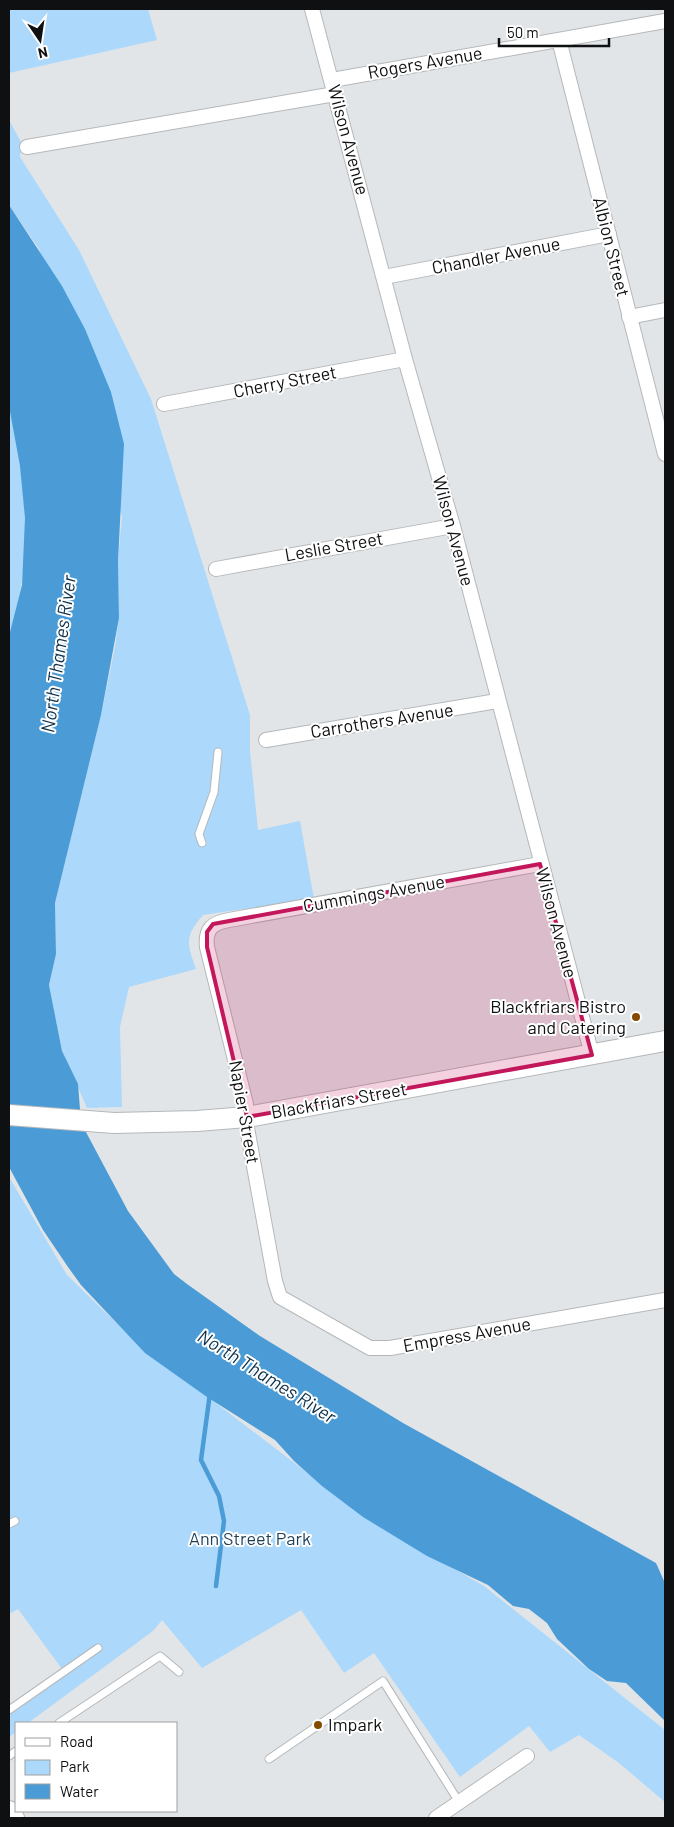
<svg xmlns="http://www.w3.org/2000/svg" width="674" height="1827" font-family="Barlow,sans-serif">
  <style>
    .green { fill: #abd8fb }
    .water { fill: #4b9cd6 }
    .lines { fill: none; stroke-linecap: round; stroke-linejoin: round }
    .stream { stroke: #4b9cd6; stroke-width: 4.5 }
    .lane-casing { stroke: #b5b8ba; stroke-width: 9 }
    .street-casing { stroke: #b5b8ba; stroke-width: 16 }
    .secondary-casing { stroke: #b5b8ba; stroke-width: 22 }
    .lane { stroke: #fff; stroke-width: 7 }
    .street { stroke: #fff; stroke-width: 14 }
    .secondary { stroke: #fff; stroke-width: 20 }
    .marked { fill: #c2185b; fill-opacity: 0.2; stroke: #c2185b; stroke-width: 4; stroke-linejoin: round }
    .poi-dot { fill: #844a00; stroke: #fff; stroke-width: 2 }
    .labels { text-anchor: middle; stroke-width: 4; stroke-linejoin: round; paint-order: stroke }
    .street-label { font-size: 18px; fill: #0f1011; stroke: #fff }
    .poi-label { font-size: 18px; fill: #0f1011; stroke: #fff; text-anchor: end }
    .park-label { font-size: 18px; fill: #1d3f58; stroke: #fff }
    .water-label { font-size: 19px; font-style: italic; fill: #0f324a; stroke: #fff }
  </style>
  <rect width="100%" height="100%" fill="#e2e5e8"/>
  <!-- green -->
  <g class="green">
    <polygon points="9,9 148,9 157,40 9,73"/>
    <path d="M9,120L22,144L20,157L79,250L151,399L250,715V751L258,830L300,821L314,899L203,915C184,937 187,943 196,969L129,987L120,1027L122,1107L87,1108L62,1051L49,985L56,954L55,903L101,715L115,647L119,618L118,561L122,516L39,249L9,205Z"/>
    <path d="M9,406C29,480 33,564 9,636Z"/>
    <polygon points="9,1177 67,1275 135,1341 344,1501 382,1527 484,1586 665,1730 665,1802 619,1763 579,1735 550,1752 529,1726 460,1777 374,1653 344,1673 301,1610 202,1668 162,1620 153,1631 28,1723 16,1723 16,1732 9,1737 9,1709 62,1669 18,1609 9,1614"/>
  </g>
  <!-- water -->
  <polygon class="water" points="9,205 62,286 85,329 111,392 124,444 118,561 119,618 101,715 55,903 56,954 49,985 62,1051 78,1084 81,1122 87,1134 128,1211 174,1274 187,1284 260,1336 403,1423 656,1563 665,1583 665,1721 626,1683 607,1681 589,1669 557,1639 547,1623 529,1609 513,1606 488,1585 427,1556 363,1517 322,1486 294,1461 275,1440 207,1397 145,1353 81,1285 68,1267 43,1230 9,1167 9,636 22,585 25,518 20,466 9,406"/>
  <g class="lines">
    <!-- stream -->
    <polyline class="stream" points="210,1393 201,1460 219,1496 224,1521 216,1586"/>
    <!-- lane casing -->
    <g class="lane-casing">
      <g id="lane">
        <polyline points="202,843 199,834 214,792 218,752"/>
        <polyline points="9,1524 15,1521"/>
        <polyline points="9,1710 98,1648"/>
        <polyline points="59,1723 160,1656 179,1672"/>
        <polyline points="9,1756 16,1751"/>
        <polyline points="269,1759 383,1681 459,1802"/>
      </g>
    </g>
    <!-- street casing -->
    <g class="street-casing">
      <g id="street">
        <polyline points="312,9 405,359 453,526 592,1055"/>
        <polyline points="559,40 665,454"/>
        <polyline points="332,80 665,21"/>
        <polyline points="27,147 335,94"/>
        <polyline points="384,277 609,234"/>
        <polyline points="629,317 665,310"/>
        <polyline points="164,404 405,359"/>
        <polyline points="216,569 453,526"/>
        <polyline points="266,740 497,701"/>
        <path d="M540,864L229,920C212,923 205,929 207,947L246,1104L247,1128L275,1281L280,1297L370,1348H390L665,1300"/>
        <polyline points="436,1818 527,1756"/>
      </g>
    </g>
    <!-- secondary casing -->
    <g class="secondary-casing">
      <g id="secondary">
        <polyline points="9,1115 114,1123 197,1121 247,1117 665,1041"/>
        <polyline points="9,1811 14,1818"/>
      </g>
    </g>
    <!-- lane -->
    <use href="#lane" class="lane"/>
    <!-- street -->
    <use href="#street" class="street"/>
    <!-- secondary -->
    <use href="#secondary" class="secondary"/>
  </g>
  <!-- marked area -->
  <path class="marked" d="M540,864L592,1055L247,1117L207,947V932L213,924Z"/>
  <!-- markers -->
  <g class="poi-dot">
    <circle cx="636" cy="1017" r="5"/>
    <circle cx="318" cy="1725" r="5"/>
  </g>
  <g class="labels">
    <!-- street labels -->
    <g class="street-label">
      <text transform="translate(425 63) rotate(-10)" y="6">Rogers Avenue</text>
      <text transform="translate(348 140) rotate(75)" y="6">Wilson Avenue</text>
      <text transform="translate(611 247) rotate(76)" y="6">Albion Street</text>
      <text transform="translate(496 256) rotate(-11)" y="6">Chandler Avenue</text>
      <text transform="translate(285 382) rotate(-11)" y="6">Cherry Street</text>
      <text transform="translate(453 531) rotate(75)" y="6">Wilson Avenue</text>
      <text transform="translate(334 547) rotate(-10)" y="6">Leslie Street</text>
      <text transform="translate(382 721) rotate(-9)" y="6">Carrothers Avenue</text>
      <text transform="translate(374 894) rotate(-10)" y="6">Cummings Avenue</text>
      <text transform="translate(556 923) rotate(75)" y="6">Wilson Avenue</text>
      <text transform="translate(339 1101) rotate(-10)" y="6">Blackfriars Street</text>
      <text transform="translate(244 1112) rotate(80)" y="6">Napier Street</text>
      <text transform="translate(467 1335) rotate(-10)" y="6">Empress Avenue</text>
    </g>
    <!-- poi labels -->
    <g class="poi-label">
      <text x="626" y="1013">Blackfriars Bistro<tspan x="626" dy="21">and Catering</tspan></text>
      <text x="328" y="1731" text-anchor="start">Impark</text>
    </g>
    <!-- park labels -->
    <g class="park-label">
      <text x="250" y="1545">Ann Street Park</text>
    </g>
    <!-- water labels -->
    <g class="water-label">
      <text transform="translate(58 654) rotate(-82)" y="7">North Thames River</text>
      <text transform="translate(267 1376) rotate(32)" y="7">North Thames River</text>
    </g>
  </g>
  <!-- border -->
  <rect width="674" height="1827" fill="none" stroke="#0f1011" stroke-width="20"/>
  <!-- legend -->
  <rect x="15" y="1722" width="162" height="90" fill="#ffffff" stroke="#9f9fa0"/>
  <rect x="25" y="1738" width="25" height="8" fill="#ffffff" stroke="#9f9fa0"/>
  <text x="60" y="1747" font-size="15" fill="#0f1011">Road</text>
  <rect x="25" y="1760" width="25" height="15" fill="#abd8fb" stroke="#9f9fa0"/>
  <text x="60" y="1772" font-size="15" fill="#0f1011">Park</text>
  <rect x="25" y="1784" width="25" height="15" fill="#4b9cd6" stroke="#9f9fa0"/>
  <text x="60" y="1797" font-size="15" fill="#0f1011">Water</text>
  <!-- north arrow -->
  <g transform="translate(40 40) rotate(167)" stroke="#ffffff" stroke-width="4" paint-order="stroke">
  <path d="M0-4L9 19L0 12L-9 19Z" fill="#0f1011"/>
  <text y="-8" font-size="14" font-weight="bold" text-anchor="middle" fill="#0f1011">N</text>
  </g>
  <!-- scale -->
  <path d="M499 38v8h110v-8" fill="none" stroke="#0f1011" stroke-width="2.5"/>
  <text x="507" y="38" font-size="15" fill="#0f1011" stroke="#ffffff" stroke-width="4" paint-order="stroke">50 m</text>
</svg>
